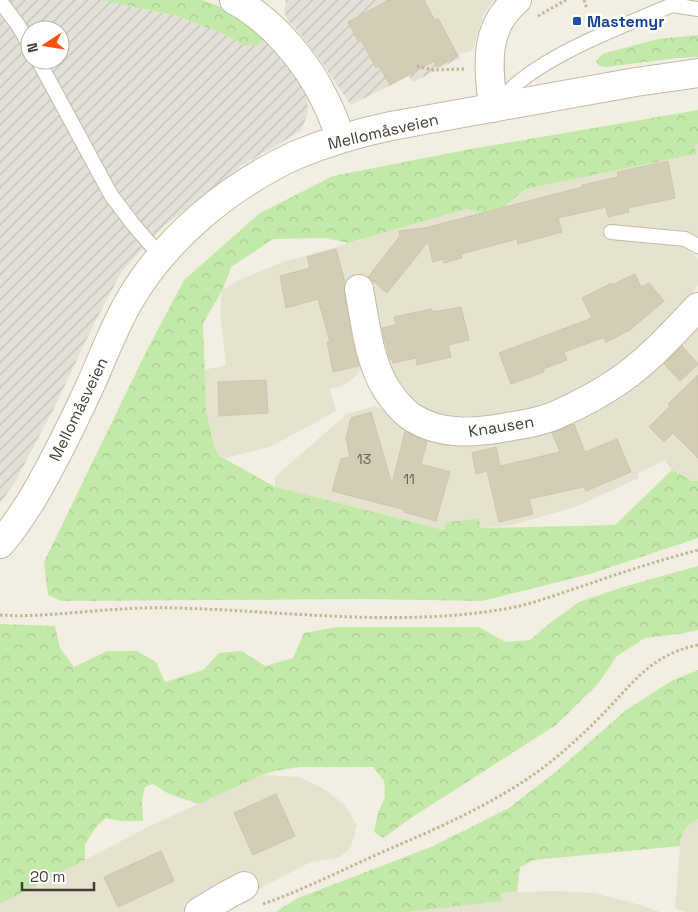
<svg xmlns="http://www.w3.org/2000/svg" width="698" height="912" font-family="'Space Grotesk',sans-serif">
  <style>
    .residential { fill: #e6e2d0 }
    .industrial { fill: url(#industrial-furrows); fill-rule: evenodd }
    .forest { fill: url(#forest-crowns) }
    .building { fill: #d3ccb7; stroke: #cfc5aa }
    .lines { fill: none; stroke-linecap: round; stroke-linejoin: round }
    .service-casing { stroke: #c0bba7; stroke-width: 16 }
    .minor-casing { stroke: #c0bba7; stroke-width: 30 }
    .path { stroke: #c0b695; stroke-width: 3; stroke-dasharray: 2.5 2.5; stroke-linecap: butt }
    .service { stroke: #fff; stroke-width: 14 }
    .minor { stroke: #fff; stroke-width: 28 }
    .transit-dot { fill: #1a4fb4; stroke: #fff; stroke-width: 2 }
    .labels { text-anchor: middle; stroke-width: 5; stroke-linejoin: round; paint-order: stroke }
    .number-label { font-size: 14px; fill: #676253 }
    .transit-label { font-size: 16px; font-weight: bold; fill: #164399; stroke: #fff; text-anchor: start }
    .street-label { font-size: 16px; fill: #433f32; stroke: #fff }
  </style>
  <defs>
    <pattern id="industrial-furrows" width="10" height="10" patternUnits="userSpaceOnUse" patternTransform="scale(1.25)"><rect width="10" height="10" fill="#e3e0d7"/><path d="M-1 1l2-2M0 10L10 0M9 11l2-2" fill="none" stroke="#c4c1b9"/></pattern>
    <pattern id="forest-crowns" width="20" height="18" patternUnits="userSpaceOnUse" patternTransform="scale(1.25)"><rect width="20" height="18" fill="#c3e9a8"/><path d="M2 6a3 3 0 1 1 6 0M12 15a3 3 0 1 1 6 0" fill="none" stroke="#a9c991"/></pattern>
  </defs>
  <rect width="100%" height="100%" fill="#f2efe2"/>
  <!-- residential -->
  <g class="residential">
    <polygon points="425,0 494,0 484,13 473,49 470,52 458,54 439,18 436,19"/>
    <polygon points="698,144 698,237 691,233 681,230 613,225 612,239 653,241 678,244 688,249 698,259 698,285 695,290 632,355 606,375 570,394 530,408 495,416 461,416 439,414 418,407 403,395 352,329 361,368 357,375 350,381 341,386 330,389 336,411 272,446 226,458 218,455 214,446 206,410 204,370 226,365 220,313 222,291 237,281 280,263 467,209 485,214 499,211 524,189 696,154 695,145"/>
    <polygon points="698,326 698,481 694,481 672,470 665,460 638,473 639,478 575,507 512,525 481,528 479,519 444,530 275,488 275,478 279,473 347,414 374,406 382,409 404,428 546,431 583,418 591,410"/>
    <polygon points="262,775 300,777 322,788 343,803 357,825 351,847 340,857 311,862 247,895 210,894 182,912 0,912 0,904 152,825"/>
    <polygon points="698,819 698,912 686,912 675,908 681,836 686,829"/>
    <polygon points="555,891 594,893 641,905 660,912 408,912 501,901 500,893"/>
  </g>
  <!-- industrial -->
  <g class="industrial">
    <path d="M0,0H100L174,15L224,34L244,45L265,38L294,69L307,96L308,113L301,131L241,166L164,226L122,271L94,324L55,406L15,482L0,503ZM30,30H60V60H30Z"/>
    <polygon points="286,0 425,0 435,19 438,17 460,58 413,82 409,76 351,105 318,57 297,30 287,20 284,10"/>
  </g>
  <!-- forest -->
  <g class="forest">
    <polygon points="100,0 202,0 232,11 265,38 256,46 244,45 224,34 174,15"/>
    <polygon points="698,35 698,57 676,58 607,67 599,66 596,61 602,54 658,39"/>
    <polygon points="698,110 698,144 695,145 696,154 525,189 499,211 485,214 467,209 348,243 326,238 273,239 231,267 222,291 203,323 206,410 214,446 218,455 275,487 444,530 446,522 479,519 481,528 615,525 672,470 693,481 698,481 698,538 590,574 482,601 364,599 61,601 48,595 44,562 147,350 184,280 260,213 333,176 471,149"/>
    <polygon points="698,566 698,630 679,634 645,638 617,656 598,684 556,725 411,818 383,838 374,832 378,813 385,796 384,781 373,767 301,767 279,770 262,775 199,804 169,794 153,784 145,787 142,800 143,821 121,821 106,818 97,826 85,844 85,860 0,904 0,624 55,626 60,648 74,667 107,651 137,651 156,662 165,682 203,670 219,653 242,651 265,666 293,658 304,633 337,627 479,627 505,642 530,640 550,623 579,602 623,587"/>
    <path d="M698,670V819C686,828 681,830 680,846L534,860L520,867L517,892L501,893V901L408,912H275L298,898L431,847L509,808L558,770L626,710L673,680Z"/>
  </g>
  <!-- building -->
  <g class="building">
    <polygon points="389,0 424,0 435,20 438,18 458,56 437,67 434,61 390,85 379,66 376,68 361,40 358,41 348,22"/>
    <polygon points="668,161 675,198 628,208 629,212 608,217 606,207 558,218 562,232 518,244 517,239 461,254 462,258 444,263 443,259 433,262 428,242 387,293 368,277 400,236 399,231 425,228 582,187 582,185 618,177 617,172"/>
    <polygon points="336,249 345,282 344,292 353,344 359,366 333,372 327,342 330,342 318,299 286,308 280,276 310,268 307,257"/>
    <polygon points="635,274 641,287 649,283 664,301 630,330 606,342 604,338 603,339 602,338 564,352 567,360 543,369 544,372 511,384 499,353 592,318 582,298 612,283 612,285"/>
    <polygon points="461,307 469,340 448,345 451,357 417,365 416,358 393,363 392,359 390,360 382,328 396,325 394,317 431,309 433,312"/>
    <polygon points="682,346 698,364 680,381 664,364"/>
    <polygon points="698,375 698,458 673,433 664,442 649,427 670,406 668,404"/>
    <polygon points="266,380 268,413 219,416 218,382"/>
    <polygon points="371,412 392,484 405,431 427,442 421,464 450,472 436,521 404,512 405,510 332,491 341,459 350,457 346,438 351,418"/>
    <polygon points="574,424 585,452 617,439 631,472 586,491 584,487 529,499 533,514 499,522 487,471 476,474 472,453 496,447 500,466 560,452 552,433"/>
    <polygon points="276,794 295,836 253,855 234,813"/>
    <polygon points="161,851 174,881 118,907 104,877"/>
  </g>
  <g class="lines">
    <!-- service casing -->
    <g class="service-casing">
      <g id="service">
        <polyline points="0,1 18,25 30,46"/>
        <polyline points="672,5 698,9"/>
        <polyline points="38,60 111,195 133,224 150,244 162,255"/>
        <path d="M498,103C505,96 512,87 520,81C562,48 623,26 672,5L677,0"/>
        <polyline points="611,232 685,239 698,246"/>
      </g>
    </g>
    <!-- minor casing -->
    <g class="minor-casing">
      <g id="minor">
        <path d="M234,0C272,20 308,63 326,102C332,114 336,126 341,138"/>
        <path d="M493,108C489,68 482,29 517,0"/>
        <path d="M359,289C365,321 369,363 387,390C393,399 401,409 410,416C441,437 478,433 513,426C527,424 541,421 554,416C577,406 600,394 620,380C648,361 675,331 698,307"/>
        <path d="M0,544C12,531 21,516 31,501C53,464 72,425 90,386C102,359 113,330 128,303C165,238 229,186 296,155C327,142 358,133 391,126L636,82L698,73"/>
        <polyline points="199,912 227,895 244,886"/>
      </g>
    </g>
    <!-- path -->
    <g class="path">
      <polyline points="584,0 587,9"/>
      <polyline points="538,16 566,0"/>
      <polyline points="417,66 433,70 464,69"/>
      <path d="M0,615C28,617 55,614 83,612C115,609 146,607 178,608C288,611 400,628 510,608C537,603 563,592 589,584C625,571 661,560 698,550"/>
      <path d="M263,904C303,890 340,871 378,854C431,831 483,809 530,777C555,760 578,739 599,718C632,685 649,655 698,645"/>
    </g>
    <!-- service -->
    <use href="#service" class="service"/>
    <!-- minor -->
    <use href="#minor" class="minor"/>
  </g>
  <!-- markers -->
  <rect class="transit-dot" x="572" y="16" width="10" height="10" rx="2.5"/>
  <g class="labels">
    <!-- number labels -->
    <g class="number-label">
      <text x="364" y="464">13</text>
      <text x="409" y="484">11</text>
    </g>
    <!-- transit labels -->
    <g class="transit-label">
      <text x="587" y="27">Mastemyr</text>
    </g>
    <!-- street labels -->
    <g class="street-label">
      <text transform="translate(383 131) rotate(-13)" y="6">Mellomåsveien</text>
      <text transform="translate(78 409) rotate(-64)" y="6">Mellomåsveien</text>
      <text transform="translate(501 426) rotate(-9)" y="6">Knausen</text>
    </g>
  </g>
  <!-- north arrow -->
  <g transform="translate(45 45) rotate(258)"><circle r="24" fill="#ffffff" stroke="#b4b2ad"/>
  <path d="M0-4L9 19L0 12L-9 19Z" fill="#ff500c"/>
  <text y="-8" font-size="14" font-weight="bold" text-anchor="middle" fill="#433f32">N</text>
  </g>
  <!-- scale -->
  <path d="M22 882v8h72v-8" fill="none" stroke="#433f32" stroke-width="2.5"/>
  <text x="30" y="882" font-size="15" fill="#433f32" stroke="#ffffff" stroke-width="4" paint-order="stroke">20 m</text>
</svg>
